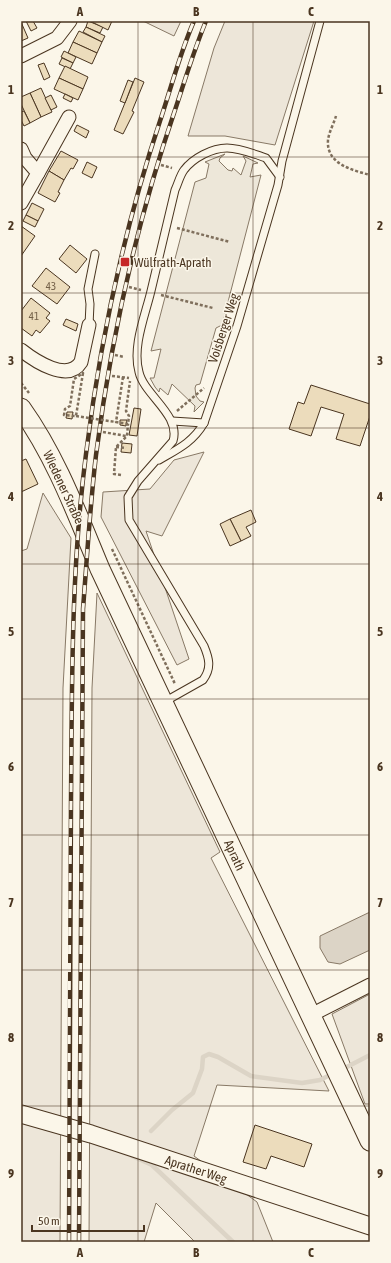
<svg xmlns="http://www.w3.org/2000/svg" width="391" height="1263" font-family="'Asap Condensed',sans-serif">
  <style>
    .green { fill: #ede6d9; stroke: #887966 }
    .parking { fill: #ede7d9; stroke: #887966 }
    .water { fill: #dcd4c6; stroke: #887966 }
    .lines { fill: none; stroke-linecap: round; stroke-linejoin: round }
    .stream { stroke: #dcd4c6; stroke-width: 4.5 }
    .building { fill: #ecdcbc; stroke: #4a3520 }
    .service-casing { stroke: #4a3520; stroke-width: 9 }
    .minor-casing { stroke: #4a3520; stroke-width: 15 }
    .tertiary-casing { stroke: #4a3520; stroke-width: 19 }
    .secondary-casing { stroke: #4a3520; stroke-width: 21 }
    .path { stroke: #7f6f5c; stroke-width: 2.5; stroke-dasharray: 3 2; stroke-linecap: butt }
    .service { stroke: #fbf6e9; stroke-width: 7 }
    .minor { stroke: #fbf6e9; stroke-width: 13 }
    .tertiary { stroke: #fbf6e9; stroke-width: 17 }
    .secondary { stroke: #fbf6e9; stroke-width: 19 }
    .rail-casing { stroke: #4a3520; stroke-width: 4.5 }
    .rail { stroke: #fbf6e9; stroke-width: 3; stroke-dasharray: 9; stroke-linecap: butt }
    .path-bridge { stroke: #7f6f5c; stroke-width: 2.5; stroke-dasharray: 3 2; stroke-linecap: butt }
    .grid { fill: none; stroke: #4a3520; stroke-width: 1; stroke-opacity: 0.55 }
    .poi-dot { fill: #c62828; stroke: #fbf6e9; stroke-width: 1.5 }
    .labels { text-anchor: middle; stroke-width: 3; stroke-linejoin: round; paint-order: stroke }
    .number-label { font-size: 11px; fill: #725f47 }
    .poi-label { font-size: 13px; fill: #4a3520; stroke: #fbf6e9; text-anchor: start }
    .street-label { font-size: 13px; fill: #4a3520; stroke: #fbf6e9 }
    .neatline { fill: none; stroke: #4a3520; stroke-width: 1.5 }
    .grid-label { font-size: 13px; text-anchor: middle; font-weight: bold; fill: #4a3520 }
  </style>
  <rect width="100%" height="100%" fill="#fbf6e9"/>
  <!-- green -->
  <g class="green">
    <polygon points="143,21 181,21 174,36"/>
    <polygon points="225,21 314,21 275,145 225,136 188,136 214,48"/>
    <polygon points="204,452 162,536 146,531 189,659 177,665 101,517 103,492 150,489 174,460"/>
    <polygon points="43,493 71,538 63,688 60,1242 21,1242 21,551 27,549"/>
    <polygon points="97,593 220,852 211,858 329,1091 217,1085 194,1156 257,1202 273,1242 195,1242 156,1203 144,1242 89,1242 92,688"/>
    <polygon points="370,994 370,1104 365,1104 332,1014"/>
  </g>
  <!-- parking -->
  <polygon class="parking" points="225,154 220,158 219,161 228,170 232,171 233,168 241,175 246,161 243,156 258,163 253,164 250,177 261,175 222,325 216,328 200,384 196,385 195,388 196,396 200,401 204,402 194,412 195,406 172,384 168,395 160,388 159,392 155,387 150,378 154,378 161,349 151,351 195,182 206,178 209,164 205,162"/>
  <!-- water -->
  <polygon class="water" points="370,912 370,950 340,964 328,962 320,948 320,936"/>
  <g class="lines">
    <!-- stream -->
    <g class="stream">
      <polyline points="341,1070 370,1055"/>
      <polyline points="151,1131 172,1110 193,1093 202,1069 203,1057 209,1054 218,1057 251,1076 302,1083 320,1080 334,1073"/>
      <polyline points="132,1156 152,1165 233,1242"/>
    </g>
  </g>
  <!-- building -->
  <g class="building">
    <polygon points="26,21 33,21 37,28 31,31"/>
    <polygon points="88,21 103,27 100,33 86,27"/>
    <polygon points="90,21 112,21 108,30"/>
    <polygon points="21,22 28,38 21,41"/>
    <polygon points="86,27 105,36 102,42 83,32"/>
    <polygon points="79,31 102,42 97,53 73,42"/>
    <polygon points="73,42 97,53 92,64 68,53"/>
    <polygon points="64,51 76,57 73,63 61,57"/>
    <polygon points="62,58 73,63 70,69 59,64"/>
    <polygon points="44,63 50,77 44,80 38,65"/>
    <polygon points="65,66 88,77 83,89 59,78"/>
    <polygon points="59,78 83,89 78,100 54,89"/>
    <polygon points="135,78 144,82 132,111 134,112 123,134 114,130"/>
    <polygon points="128,80 133,82 125,103 120,101"/>
    <polygon points="41,88 52,112 41,117 30,93"/>
    <polygon points="30,93 41,117 30,123 21,104 21,97"/>
    <polygon points="65,94 73,98 71,102 63,98"/>
    <polygon points="51,95 57,107 51,110 45,98"/>
    <polygon points="24,111 30,123 24,126 21,120 21,112"/>
    <polygon points="77,125 89,131 86,138 74,131"/>
    <polygon points="61,151 78,160 73,169 71,168 64,180 49,171"/>
    <polygon points="87,162 97,167 92,178 82,173"/>
    <polygon points="49,171 64,180 58,192 60,193 55,202 38,193"/>
    <polygon points="32,203 44,209 38,221 26,215"/>
    <polygon points="26,215 38,221 35,227 23,221"/>
    <polygon points="21,226 35,236 21,256"/>
    <polygon points="70,245 87,259 76,273 59,259"/>
    <polygon points="46,268 70,287 57,304 32,286"/>
    <polygon points="31,298 50,313 46,318 50,321 40,333 36,330 32,336 21,328 21,311"/>
    <polygon points="66,319 78,324 76,331 63,325"/>
    <polygon points="311,385 370,404 370,416 360,446 336,439 344,414 321,407 311,436 289,429 298,402 304,404"/>
    <polygon points="134,408 141,409 137,436 129,435"/>
    <polygon points="67,412 73,412 72,419 66,418"/>
    <polygon points="120,420 127,420 126,426 120,425"/>
    <polygon points="122,443 132,444 131,453 121,452"/>
    <polygon points="26,459 38,484 21,492 21,461"/>
    <polygon points="251,510 256,522 246,527 251,536 241,541 230,519"/>
    <polygon points="230,519 241,541 230,546 220,524"/>
    <polygon points="255,1125 312,1144 304,1167 271,1156 266,1169 243,1162"/>
  </g>
  <g class="lines">
    <!-- service casing -->
    <g class="service-casing">
      <g id="service">
        <polyline points="89,325 90,304 88,289 95,254"/>
        <polyline points="172,421 204,423"/>
        <path d="M159,460C178,449 193,442 204,423L237,326L278,185L282,161L320,21"/>
        <path d="M164,702L203,680C212,668 209,658 204,646L129,520L128,497L138,481L173,441C181,415 144,395 139,372C132,347 145,316 151,291C159,258 167,224 175,190C178,184 180,175 184,170C193,158 212,148 227,148C240,148 254,154 266,158L280,177"/>
      </g>
    </g>
    <!-- minor casing -->
    <g class="minor-casing">
      <g id="minor">
        <polyline points="21,56 57,38 70,21"/>
        <polyline points="21,149 25,158 38,173 21,203"/>
        <polyline points="38,173 69,117"/>
        <path d="M21,350C35,361 68,383 81,362L89,325"/>
        <polyline points="311,1015 370,985"/>
      </g>
    </g>
    <!-- tertiary casing -->
    <g class="tertiary-casing">
      <polyline id="tertiary" points="21,1114 91,1134 370,1226"/>
    </g>
    <!-- secondary casing -->
    <g class="secondary-casing">
      <path id="secondary" d="M21,408C56,457 77,514 100,569L370,1141"/>
    </g>
    <!-- path -->
    <g class="path">
      <path d="M336,116C334,123 329,132 328,140C326,164 352,170 370,175"/>
      <polyline points="161,165 172,168"/>
      <polyline points="177,228 230,242"/>
      <polyline points="129,287 141,290"/>
      <polyline points="161,295 213,308"/>
      <polyline points="115,355 124,357"/>
      <polygon points="83,373 76,416 64,415 65,409 70,406 74,379"/>
      <polyline points="112,376 129,378"/>
      <polyline points="123,377 116,422 128,424 129,416 126,411 130,381"/>
      <polyline points="21,383 29,393"/>
      <polyline points="177,411 204,388"/>
      <polyline points="103,432 126,436"/>
      <polyline points="116,447 126,448"/>
      <polyline points="121,475 114,474 116,447 127,436 128,424"/>
      <polyline points="112,549 175,684"/>
    </g>
    <!-- service -->
    <use href="#service" class="service"/>
    <!-- minor -->
    <use href="#minor" class="minor"/>
    <!-- tertiary -->
    <use href="#tertiary" class="tertiary"/>
    <!-- secondary -->
    <use href="#secondary" class="secondary"/>
    <!-- rail casing -->
    <g class="rail-casing">
      <g id="rail">
        <path d="M69,1242C69,1095 69,948 71,801C72,685 71,569 86,454C100,341 124,229 160,121C171,88 180,53 194,21"/>
        <path d="M79,1242L83,609C87,558 90,506 96,455C111,338 137,221 175,110C185,80 194,50 206,21"/>
      </g>
    </g>
    <!-- rail -->
    <use href="#rail" class="rail"/>
    <!-- path-bridge -->
    <polyline class="path-bridge" points="76,416 116,422"/>
  </g>
  <!-- grid -->
  <path class="grid" d="M138,21V1242M253,21V1242M21,157H370M21,293H370M21,428H370M21,564H370M21,699H370M21,835H370M21,970H370M21,1106H370"/>
  <!-- markers -->
  <rect class="poi-dot" x="120" y="257" width="10" height="10" rx="2"/>
  <g class="labels">
    <!-- number labels -->
    <g class="number-label">
      <text x="51" y="290">43</text>
      <text x="34" y="320">41</text>
    </g>
    <!-- poi labels -->
    <g class="poi-label">
      <text x="134" y="267">Wülfrath-Aprath</text>
    </g>
    <!-- street labels -->
    <g class="street-label">
      <text transform="translate(223 328) rotate(-72)" y="5">Voisberger Weg</text>
      <text transform="translate(64 487) rotate(65)" y="5">Wiedener Straße</text>
      <text transform="translate(235 855) rotate(65)" y="5">Aprath</text>
      <text transform="translate(196 1169) rotate(18)" y="5">Aprather Weg</text>
    </g>
  </g>
  <!-- border -->
  <rect width="391" height="1263" fill="none" stroke="#fbf6e9" stroke-width="44"/>
  <!-- scale -->
  <path d="M32 1225v6h112v-6" fill="none" stroke="#4a3520" stroke-width="2"/>
  <text x="38" y="1225" font-size="12" fill="#4a3520" stroke="#fbf6e9" stroke-width="3" paint-order="stroke">50 m</text>
  <rect x="22" y="22" width="347" height="1219" class="neatline"/>
  <g class="grid-label">
    <text x="80" y="16">A</text>
    <text x="196" y="16">B</text>
    <text x="311" y="16">C</text>
    <text x="11" y="94">1</text>
    <text x="380" y="94">1</text>
    <text x="11" y="230">2</text>
    <text x="380" y="230">2</text>
    <text x="11" y="365">3</text>
    <text x="380" y="365">3</text>
    <text x="11" y="501">4</text>
    <text x="380" y="501">4</text>
    <text x="11" y="636">5</text>
    <text x="380" y="636">5</text>
    <text x="11" y="771">6</text>
    <text x="380" y="771">6</text>
    <text x="11" y="907">7</text>
    <text x="380" y="907">7</text>
    <text x="11" y="1042">8</text>
    <text x="380" y="1042">8</text>
    <text x="11" y="1178">9</text>
    <text x="380" y="1178">9</text>
    <text x="80" y="1257">A</text>
    <text x="196" y="1257">B</text>
    <text x="311" y="1257">C</text>
  </g>
</svg>
